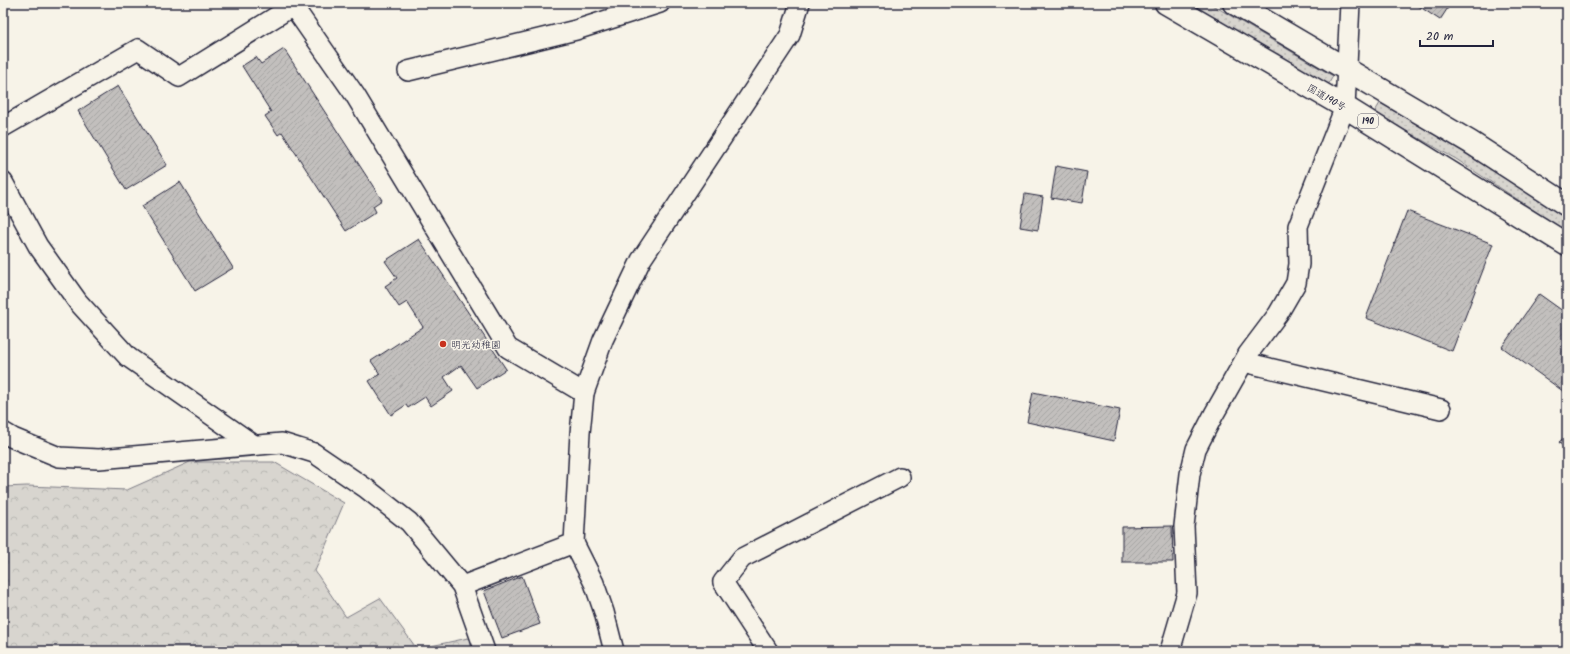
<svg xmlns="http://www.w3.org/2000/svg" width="1570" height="654" font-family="Kalam,'Klee One',sans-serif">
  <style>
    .grass { fill: url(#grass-dots); stroke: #7d7c85 }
    .forest { fill: url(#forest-crowns); stroke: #7d7c85 }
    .building { fill: url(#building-hatch); stroke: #22223b }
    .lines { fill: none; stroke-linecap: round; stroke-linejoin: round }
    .street-casing { stroke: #22223b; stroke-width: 22 }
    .highway-casing { stroke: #22223b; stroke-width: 25 }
    .street { stroke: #f7f3e8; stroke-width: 19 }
    .highway { stroke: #f7f3e8; stroke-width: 22 }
    .poi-dot { fill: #c8321e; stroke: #f7f3e8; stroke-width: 1.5 }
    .labels { text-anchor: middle; stroke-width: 3; stroke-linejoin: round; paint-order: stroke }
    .shield { fill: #f7f3e8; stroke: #62616f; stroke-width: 1 }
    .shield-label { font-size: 9px; font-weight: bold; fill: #22223b }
    .street-label { font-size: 10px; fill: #22223b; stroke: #f7f3e8 }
    .poi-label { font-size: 10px; fill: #22223b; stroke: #f7f3e8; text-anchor: start }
  </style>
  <defs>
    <pattern id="grass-dots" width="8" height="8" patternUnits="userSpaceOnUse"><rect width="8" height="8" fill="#d8d5cf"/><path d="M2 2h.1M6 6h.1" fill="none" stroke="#b9b7b3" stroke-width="1.8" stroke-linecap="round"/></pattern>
    <pattern id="forest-crowns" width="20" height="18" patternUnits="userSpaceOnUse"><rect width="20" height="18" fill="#d8d5cf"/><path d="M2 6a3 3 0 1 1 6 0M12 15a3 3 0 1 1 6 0" fill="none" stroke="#b9b7b3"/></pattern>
    <pattern id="building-hatch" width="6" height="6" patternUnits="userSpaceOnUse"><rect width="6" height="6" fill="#c2bfbd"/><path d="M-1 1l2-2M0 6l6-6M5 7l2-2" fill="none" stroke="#a6a4a3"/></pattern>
  </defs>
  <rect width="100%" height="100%" fill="#f7f3e8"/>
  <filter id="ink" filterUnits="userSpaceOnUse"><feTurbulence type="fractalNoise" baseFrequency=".025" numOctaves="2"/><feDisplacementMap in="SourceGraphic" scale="8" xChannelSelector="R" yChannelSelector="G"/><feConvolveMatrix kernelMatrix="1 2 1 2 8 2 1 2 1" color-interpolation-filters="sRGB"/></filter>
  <g filter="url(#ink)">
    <!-- grass -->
    <g class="grass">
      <polygon points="1187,3 1209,3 1333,76 1328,85"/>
      <path d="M1380,103C1443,140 1507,177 1567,219V232L1456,159L1374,113Z"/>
    </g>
    <!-- forest -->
    <polygon class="forest" points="190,462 274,462 344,503 315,571 346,617 380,598 417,649 468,638 473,651 3,651 3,487 27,486 127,490"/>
    <!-- building -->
    <g class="building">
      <polygon points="1414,3 1451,3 1440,20"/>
      <polygon points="284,49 382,200 373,206 376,212 346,231 282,132 278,135 265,116 271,112 242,66 256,57 261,64"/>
      <polygon points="118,86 167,165 126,190 78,111"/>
      <polygon points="1056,166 1087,172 1082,203 1051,198"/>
      <polygon points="180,182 233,268 195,291 142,206"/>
      <polygon points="1025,194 1043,197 1038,230 1020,227"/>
      <polygon points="1407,211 1493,244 1452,351 1366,318"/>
      <polygon points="419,239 506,369 477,388 461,365 444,377 453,391 431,406 425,397 408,408 406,405 391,415 369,381 380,374 371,361 423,327 407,302 399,307 385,286 397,278 385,261"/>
      <polygon points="1539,294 1567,314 1567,394 1502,347"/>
      <polygon points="1033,392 1120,410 1114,441 1027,422"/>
      <polygon points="1567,435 1567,452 1559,442"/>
      <polygon points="1172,526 1173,562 1122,562 1122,527"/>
      <polygon points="522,576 540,624 502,638 484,591"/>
    </g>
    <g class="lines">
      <!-- street casing -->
      <g class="street-casing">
        <g id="street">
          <polyline points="408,71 576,30 660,3"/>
          <polyline points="3,127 138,49 179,77 293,6 355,95 508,348 584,393"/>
          <polyline points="3,182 38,246 78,302 128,357 254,445"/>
          <polyline points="1244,362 1441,409"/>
          <polyline points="3,432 13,438 59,457 99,459 282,443 314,453 367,489 409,522 462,586 485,651"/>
          <polyline points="574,543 594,583 604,612 614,651"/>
          <polyline points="462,586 574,543 580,433 584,393 603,340 641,260 790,35 800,3"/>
          <polyline points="768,651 723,582 742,558 900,477"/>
          <polyline points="1170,651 1187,593 1184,526 1190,474 1196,449 1214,414 1248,354 1278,314 1296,283 1299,264 1298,226 1345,107 1350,3"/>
        </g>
      </g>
      <!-- highway casing -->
      <g class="highway-casing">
        <g id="highway">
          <polyline points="1166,3 1345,107 1567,245"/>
          <polyline points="1234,3 1470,142 1567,205"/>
        </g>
      </g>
      <!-- street -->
      <use href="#street" class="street"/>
      <!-- highway -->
      <use href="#highway" class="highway"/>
    </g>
  </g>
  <!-- markers -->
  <circle class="poi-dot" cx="443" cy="344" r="4"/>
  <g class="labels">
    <!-- shield labels -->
    <rect class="shield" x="1358" y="114" width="20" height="14" rx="3"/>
    <g class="shield-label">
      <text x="1368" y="124">190</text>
    </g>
    <!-- street labels -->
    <g class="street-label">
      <text transform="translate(1327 97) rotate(30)" y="4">国道190号</text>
    </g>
    <!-- poi labels -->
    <g class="poi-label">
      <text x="451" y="348">明光幼稚園</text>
    </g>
  </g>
  <!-- margin -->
  <rect width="1570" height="654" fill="none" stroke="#f7f3e8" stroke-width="16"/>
  <rect x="8" y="8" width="1554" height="638" fill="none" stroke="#22223b" stroke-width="1.5" filter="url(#ink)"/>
  <!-- scale -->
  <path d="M1420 40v6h73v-6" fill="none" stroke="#22223b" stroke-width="2"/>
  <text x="1426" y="40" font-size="12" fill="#22223b" stroke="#f7f3e8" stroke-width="3" paint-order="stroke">20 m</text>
</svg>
